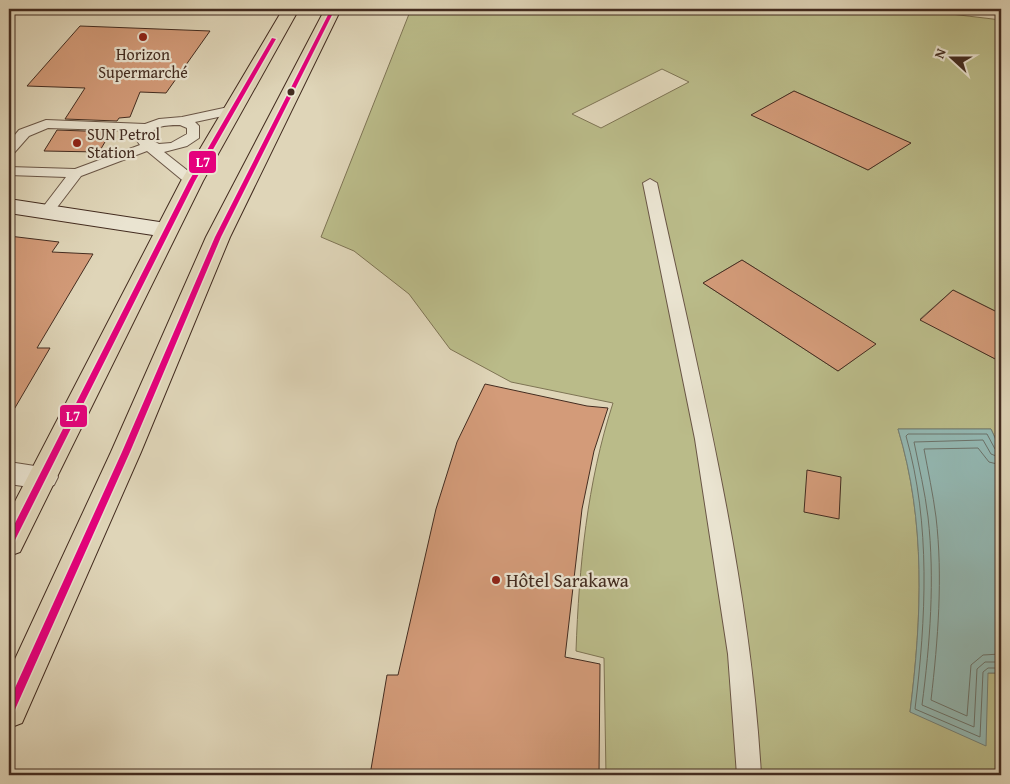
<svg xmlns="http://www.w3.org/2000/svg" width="1010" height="784" font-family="'Gentium Book Plus',serif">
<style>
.green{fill:#babb89;stroke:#7e7454;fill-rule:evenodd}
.water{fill:#93b8b3;stroke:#738078}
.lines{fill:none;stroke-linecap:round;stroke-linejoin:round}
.shore{stroke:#6b726a;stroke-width:1}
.building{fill:#d39b79;stroke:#432c20}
.lane-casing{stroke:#6a5646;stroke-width:2}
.street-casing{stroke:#6a5646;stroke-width:2}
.secondary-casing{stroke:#432c20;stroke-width:2}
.highway-casing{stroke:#432c20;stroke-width:2}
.lane{fill:#eae4d1;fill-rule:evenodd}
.street{fill:#eae4d1;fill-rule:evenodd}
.secondary{fill:#eae4d1;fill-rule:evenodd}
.highway{fill:#dfd5b8;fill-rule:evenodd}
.bus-1-casing{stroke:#eae4d1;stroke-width:3}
.bus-1{fill:#e5007d;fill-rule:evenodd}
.poi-dot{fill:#8f2418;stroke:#eae4d1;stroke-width:2}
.bus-dot{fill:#432c20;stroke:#eae4d1;stroke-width:2}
.labels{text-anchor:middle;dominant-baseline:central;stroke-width:4.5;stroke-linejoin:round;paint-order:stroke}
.far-poi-label{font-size:16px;fill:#432c20;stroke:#eae4d1}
.poi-label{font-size:19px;fill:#432c20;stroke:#eae4d1;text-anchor:start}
.line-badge{stroke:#eae4d1;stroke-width:2}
.badge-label{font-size:14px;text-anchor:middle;font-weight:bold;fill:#fff}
</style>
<rect width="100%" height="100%" fill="#dfd5b8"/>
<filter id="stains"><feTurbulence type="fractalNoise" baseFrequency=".004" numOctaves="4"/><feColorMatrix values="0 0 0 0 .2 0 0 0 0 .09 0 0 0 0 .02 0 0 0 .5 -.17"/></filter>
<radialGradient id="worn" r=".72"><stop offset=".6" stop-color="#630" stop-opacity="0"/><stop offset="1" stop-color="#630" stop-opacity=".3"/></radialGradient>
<path class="green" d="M 411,9 L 909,9 L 1001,20 L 1001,314 L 953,290 L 920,319 L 1001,362 L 1001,451 L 991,429 L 898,429 C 926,521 922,617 910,712 L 988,673 L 1001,673 L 1001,775 L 606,775 L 604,658 L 576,651 C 579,567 587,483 613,403 L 511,382 L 450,349 L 409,294 L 354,251 L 321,237 ZM 662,69 L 689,82 L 601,128 L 572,114 ZM 794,91 L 910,143 L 868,170 L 752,115 ZM 742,260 L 875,344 L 838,371 L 703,283 Z"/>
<path class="water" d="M 898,429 L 991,429 L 1001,451 L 1001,673 L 988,673 L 986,746 L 910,712 C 922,617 926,521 898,429 Z"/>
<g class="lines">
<g class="shore">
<path d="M 1001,451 L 995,449 L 987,434 L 908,434 L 906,436 C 931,524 926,619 915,709 L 980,737 L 983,672 L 988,668 L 1001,668"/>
<path d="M 1001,458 L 991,454 L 983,440 L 914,442 C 919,467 925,492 928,517 C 935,579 930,644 922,705 L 974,727 L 977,669 L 985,662 L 1001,662"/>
<path d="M 1001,465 L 989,462 L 978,448 L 924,449 C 928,471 933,494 936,517 C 943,577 938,640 931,700 L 967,716 L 971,665 L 983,655 L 1001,654"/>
</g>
</g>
<g class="building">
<path d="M 80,26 L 210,31 L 166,93 L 140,92 L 130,117 L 119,118 L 117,121 L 65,119 L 85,88 L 27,86 Z"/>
<path d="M 794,91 L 911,143 L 868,170 L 751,115 Z"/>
<path d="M 57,130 L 111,132 L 99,152 L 44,151 Z"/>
<path d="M 9,236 L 59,242 L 52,252 L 93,254 L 37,348 L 50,348 L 9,418 Z"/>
<path d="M 742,260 L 876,344 L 838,371 L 703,283 Z"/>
<path d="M 953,290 L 1001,314 L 1001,362 L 920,320 Z"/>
<path d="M 485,384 L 587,406 L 608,408 L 594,451 L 582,509 L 565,657 L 600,664 L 599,775 L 370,775 L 387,675 L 398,675 L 436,509 L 457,442 Z"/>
<path d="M 807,470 L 841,477 L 839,519 L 804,512 Z"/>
</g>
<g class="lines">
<defs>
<g id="lane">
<path d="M 233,106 L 237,107 L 239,110 L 237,113 L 195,122 L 199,126 L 199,138 L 187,146 L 164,152 L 197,178 L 199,181 L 197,184 L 187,184 L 147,151 L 81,176 L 52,214 L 47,215 L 40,211 L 66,177 L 9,175 L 9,167 L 75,169 L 140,145 L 135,138 L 138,131 L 48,128 L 29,136 L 14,153 L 9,154 L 9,142 L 19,130 L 46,120 L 145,124 L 159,119 L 182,117 ZM 180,125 L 187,128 L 187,134 L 171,143 L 159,144 L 148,138 C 152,125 168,125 180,125 Z"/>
<path d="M 650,179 L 657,183 C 699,376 750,577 761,775 L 737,775 L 728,654 L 695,439 L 643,183 Z"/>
</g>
<path id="street" d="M 9,462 L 54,469 L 58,477 L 54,485 L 43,489 L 9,484 Z"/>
<path id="secondary" d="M 9,199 L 166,223 L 174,225 L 177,230 L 174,235 L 166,237 L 9,213 Z"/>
<g id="highway">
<path d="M 283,9 L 299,9 L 203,181 L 20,552 L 9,556 L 9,513 L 181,181 Z"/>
<path d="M 325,9 L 341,9 L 230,237 L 141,452 L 22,723 L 9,728 L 9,672 L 111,452 L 206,237 Z"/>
</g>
</defs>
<use href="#lane" class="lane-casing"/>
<use href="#street" class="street-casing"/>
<use href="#secondary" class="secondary-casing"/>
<use href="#highway" class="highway-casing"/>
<use href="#lane" class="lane"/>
<use href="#street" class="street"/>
<use href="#secondary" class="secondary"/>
<use href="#highway" class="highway"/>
<defs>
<g id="bus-1">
<path d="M 331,9 L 335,9 L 221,237 L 130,452 L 13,714 L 9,716 L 9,701 L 122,452 L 215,237 Z"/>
<path d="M 272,38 L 276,39 L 195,181 L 12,546 L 9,546 L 9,535 L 189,181 Z"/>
</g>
</defs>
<use href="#bus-1" class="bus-1-casing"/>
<use href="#bus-1" class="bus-1"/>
</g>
<g class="poi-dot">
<circle cx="143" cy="37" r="5"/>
<circle cx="77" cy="143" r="5"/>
<circle cx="496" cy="580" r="5"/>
</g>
<circle class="bus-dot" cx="291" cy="92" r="4.5"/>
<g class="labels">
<g class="far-poi-label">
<text x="143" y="54">Horizon<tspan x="143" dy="18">Supermarché</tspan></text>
<text x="87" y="134" text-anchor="start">SUN Petrol<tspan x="87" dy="18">Station</tspan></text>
</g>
<g class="poi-label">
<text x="506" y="580">Hôtel Sarakawa</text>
</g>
</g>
<g class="line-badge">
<rect x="188" y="150" width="29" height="24" rx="5" fill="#e5007d"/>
<rect x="59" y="404" width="29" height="24" rx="5" fill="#e5007d"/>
</g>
<g class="badge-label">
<text x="203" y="167">L7</text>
<text x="73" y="421">L7</text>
</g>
<rect width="1010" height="784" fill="none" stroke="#dfd5b8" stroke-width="30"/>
<rect x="10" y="10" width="990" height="764" fill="none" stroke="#432c20" stroke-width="2.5"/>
<rect x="15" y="15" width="980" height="754" fill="none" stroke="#432c20"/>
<g transform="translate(952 58) rotate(291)" stroke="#eae4d1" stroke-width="4" paint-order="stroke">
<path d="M0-4L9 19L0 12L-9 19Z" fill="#432c20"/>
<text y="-8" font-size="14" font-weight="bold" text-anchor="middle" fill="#432c20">N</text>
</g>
<rect width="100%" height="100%" filter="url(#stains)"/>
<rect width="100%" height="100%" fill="url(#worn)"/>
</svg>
